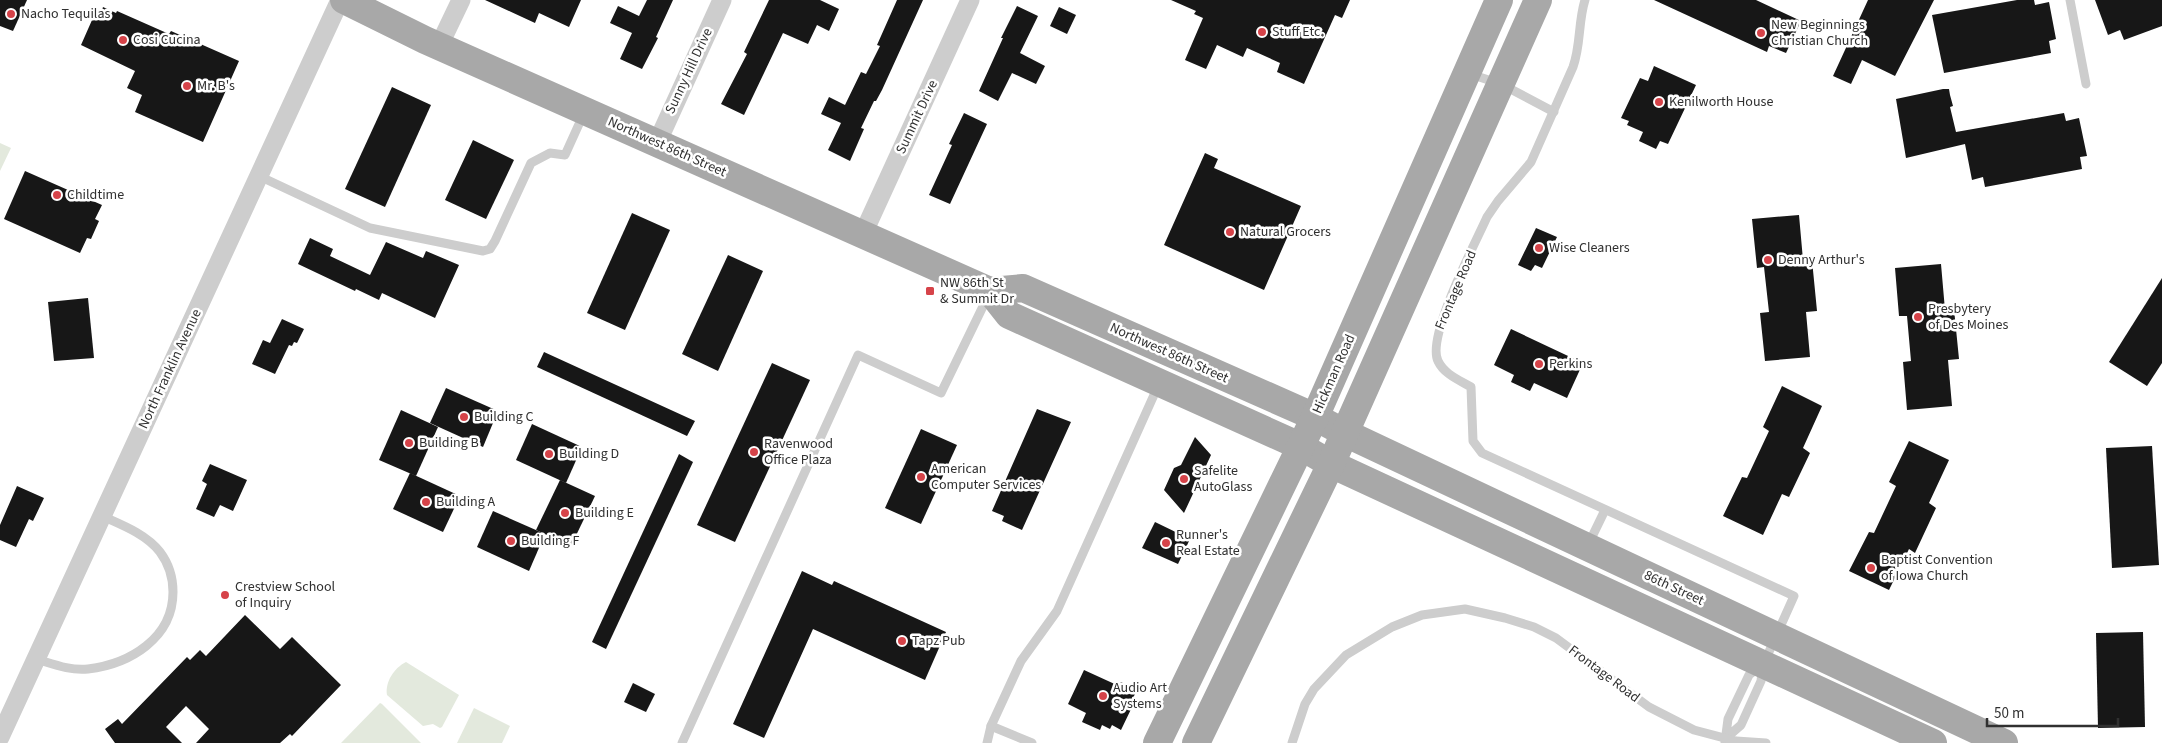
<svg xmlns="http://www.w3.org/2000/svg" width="2162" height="743" font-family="'Source Sans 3',sans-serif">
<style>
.green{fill:#e3e9dd}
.building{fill:#171717}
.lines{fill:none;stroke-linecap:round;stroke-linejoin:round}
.lane{stroke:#cdcdcd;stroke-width:9}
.street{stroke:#cdcdcd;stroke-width:19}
.primary{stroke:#a8a8a8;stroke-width:28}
.poi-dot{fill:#d64349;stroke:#fff;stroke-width:2}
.labels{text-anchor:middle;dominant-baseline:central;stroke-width:5;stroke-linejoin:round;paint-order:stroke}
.poi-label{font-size:14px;fill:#303030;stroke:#fff;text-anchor:start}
.street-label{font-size:14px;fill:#303030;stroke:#fff}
</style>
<rect width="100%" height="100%" fill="#fff"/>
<g class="green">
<path d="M 0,143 L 11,148 L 0,171 Z"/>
<path d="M 406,662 L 459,695 L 442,727 L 440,728 L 433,724 L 423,726 L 387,695 C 385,682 394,668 406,662 Z"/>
<path d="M 380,703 L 382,704 L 421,743 L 341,743 Z"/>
<path d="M 474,708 L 510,726 L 502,743 L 457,743 Z"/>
</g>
<g class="building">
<path d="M 0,0 L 27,0 L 13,31 L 0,26 Z"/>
<path d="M 485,0 L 581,0 L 569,27 L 539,13 L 535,23 Z"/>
<path d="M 647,0 L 673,0 L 656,37 L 658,38 L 642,69 L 620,59 L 632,33 L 610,23 L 618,6 L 639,16 Z"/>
<path d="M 769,0 L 820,0 L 839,9 L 829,31 L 817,25 L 808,44 L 783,33 L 744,115 L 721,104 L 747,54 L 744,52 Z"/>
<path d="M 897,0 L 923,0 L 882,90 L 876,101 L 874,101 L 861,128 L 864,129 L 850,161 L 828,150 L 841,123 L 821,114 L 829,97 L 845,105 L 861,72 L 866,74 L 880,46 L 877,45 Z"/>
<path d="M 1171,0 L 1350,0 L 1342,18 L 1335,15 L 1304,84 L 1277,72 L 1280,63 L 1247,48 L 1243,57 L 1217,45 L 1206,69 L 1185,60 L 1203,18 L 1194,14 L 1196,11 Z"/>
<path d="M 1654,0 L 1756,0 L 1801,21 L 1786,53 L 1769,46 L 1767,52 Z"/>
<path d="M 1868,0 L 1934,0 L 1895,76 L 1862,60 L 1851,84 L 1833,76 Z"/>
<path d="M 2017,0 L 2034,0 L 2035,5 L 2049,2 L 2056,39 L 2049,41 L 2051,53 L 1944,73 L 1932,15 Z"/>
<path d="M 2095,0 L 2162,0 L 2162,26 L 2124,40 L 2120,30 L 2108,35 Z"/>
<path d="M 1017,6 L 1038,16 L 1020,53 L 1045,66 L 1036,84 L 1012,73 L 998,101 L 979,91 L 1003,38 L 1001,38 Z"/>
<path d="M 103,7 L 116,13 L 117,11 L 169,34 L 171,31 L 239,61 L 203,142 L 135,112 L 142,95 L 127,88 L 135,71 L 81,45 L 96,11 L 101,13 Z"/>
<path d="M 1059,7 L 1076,15 L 1067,34 L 1050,26 Z"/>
<path d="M 1654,66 L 1696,85 L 1668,144 L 1660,141 L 1656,149 L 1639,141 L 1643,132 L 1627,125 L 1629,121 L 1621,118 L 1640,78 L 1648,81 Z"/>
<path d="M 392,87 L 431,105 L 385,207 L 345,189 Z"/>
<path d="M 1943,89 L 1949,89 L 1950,95 L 1953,106 L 1950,107 L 1956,132 L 2064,113 L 2066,121 L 2079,118 L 2087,156 L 2080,157 L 2082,169 L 1985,187 L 1983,177 L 1972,180 L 1965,144 L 1906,158 L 1896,99 Z"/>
<path d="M 964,113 L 987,124 L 950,204 L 929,195 L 952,145 L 949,144 Z"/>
<path d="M 473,140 L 514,160 L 486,219 L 445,200 Z"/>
<path d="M 1205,153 L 1218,159 L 1214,168 L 1301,206 L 1264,290 L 1164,245 Z"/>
<path d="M 25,171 L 102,205 L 95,219 L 99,221 L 91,239 L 87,238 L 80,253 L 4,219 Z"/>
<path d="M 632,213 L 670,230 L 625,330 L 587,313 Z"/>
<path d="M 1799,215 L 1803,260 L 1812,260 L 1817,311 L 1806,312 L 1810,357 L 1765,361 L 1760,313 L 1769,312 L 1764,267 L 1757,268 L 1752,219 Z"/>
<path d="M 1536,228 L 1557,237 L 1542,268 L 1535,265 L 1531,271 L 1518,265 Z"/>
<path d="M 310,238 L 333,249 L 330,256 L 370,275 L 386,242 L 423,258 L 426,251 L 459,265 L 435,318 L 382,293 L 379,300 L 356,289 L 355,291 L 298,264 Z"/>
<path d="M 728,255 L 763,271 L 718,371 L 682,354 Z"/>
<path d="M 1941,264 L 1945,310 L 1954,309 L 1959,359 L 1948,360 L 1952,406 L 1907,410 L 1903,362 L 1911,361 L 1907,316 L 1899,316 L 1895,268 Z"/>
<path d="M 2162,278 L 2162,363 L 2147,386 L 2109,362 Z"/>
<path d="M 88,298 L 94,358 L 54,361 L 48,302 Z"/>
<path d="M 282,319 L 304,329 L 297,343 L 294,342 L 292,346 L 289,345 L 275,374 L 252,364 L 263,340 L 270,343 Z"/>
<path d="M 1511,329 L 1583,363 L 1567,398 L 1534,383 L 1530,391 L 1511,382 L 1514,375 L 1494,365 Z"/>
<path d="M 544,352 L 695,421 L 687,436 L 537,367 Z"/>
<path d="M 772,363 L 810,380 L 735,542 L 697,525 Z"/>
<path d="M 1782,386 L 1822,406 L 1803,448 L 1810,453 L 1789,497 L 1782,494 L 1763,535 L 1723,516 L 1742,477 L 1747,478 L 1769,431 L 1763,427 Z"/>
<path d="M 446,388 L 498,411 L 483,447 L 430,423 Z"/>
<path d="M 1037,409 L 1071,422 L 1022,530 L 1002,521 L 1004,516 L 992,511 Z"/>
<path d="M 401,410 L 438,427 L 416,476 L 379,460 Z"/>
<path d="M 532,424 L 582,447 L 566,483 L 516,460 Z"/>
<path d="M 921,429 L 957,445 L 921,524 L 885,508 Z"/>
<path d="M 1195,437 L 1211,455 L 1184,513 L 1164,490 L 1174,468 L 1181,465 Z"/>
<path d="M 1909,441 L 1949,460 L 1929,503 L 1936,508 L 1915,553 L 1909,549 L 1889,590 L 1849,571 L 1869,532 L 1874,533 L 1896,486 L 1889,482 Z"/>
<path d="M 2152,446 L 2159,565 L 2112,568 L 2106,448 Z"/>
<path d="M 679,454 L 693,462 L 606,649 L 592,642 Z"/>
<path d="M 210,464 L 247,480 L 233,511 L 220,505 L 214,517 L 196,509 L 207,484 L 202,481 Z"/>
<path d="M 410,473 L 460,496 L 443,532 L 393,509 Z"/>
<path d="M 560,480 L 595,496 L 571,546 L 536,530 Z"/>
<path d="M 17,486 L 44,498 L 33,521 L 29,519 L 16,547 L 0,540 L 0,525 Z"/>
<path d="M 493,511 L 545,534 L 529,571 L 477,547 Z"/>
<path d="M 1155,522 L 1190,539 L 1178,564 L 1142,548 Z"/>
<path d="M 802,571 L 832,585 L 834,581 L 946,632 L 925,680 L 813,629 L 764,738 L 733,724 Z"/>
<path d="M 245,615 L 280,649 L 292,637 L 341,685 L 292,736 L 290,734 L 280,743 L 196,743 L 209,729 L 186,706 L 166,727 L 182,743 L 115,743 L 105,729 L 118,719 L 122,724 L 187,657 L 190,660 L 200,650 L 206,656 Z"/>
<path d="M 2143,632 L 2145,727 L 2098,728 L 2096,633 Z"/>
<path d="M 1084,670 L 1119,686 L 1121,682 L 1137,690 L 1131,702 L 1134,703 L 1121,730 L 1112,725 L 1110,729 L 1102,725 L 1100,730 L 1082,722 L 1086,713 L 1068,704 Z"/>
<path d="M 633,683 L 655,694 L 646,712 L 624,702 Z"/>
</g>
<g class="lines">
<g class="lane">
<path d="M 1585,0 C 1578,22 1581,45 1573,67 L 1531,162 L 1498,201 L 1487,217 C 1475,244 1426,337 1438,361 C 1444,374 1459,380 1471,387 L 1473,441 L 1482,453 L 1794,596 L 1764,663"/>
<path d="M 2070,0 L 2086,84"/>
<path d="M 1470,74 L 1501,84 L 1554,112"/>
<path d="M 259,176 L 370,228 L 483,251 L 490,249 L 495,241 L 531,163 L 550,153 L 565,155 L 584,113"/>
<path d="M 1589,543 L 1605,510"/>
<path d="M 36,659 C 53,664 70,671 88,669 C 130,664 173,638 173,592 C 173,578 169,564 160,552 C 146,534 122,525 102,516"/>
<path d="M 991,726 L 1032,743"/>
<path d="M 1725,742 L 1728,719 L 1749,675 L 1763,664 L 1761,681 L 1741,725 L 1726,738"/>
<path d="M 682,743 L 858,355 L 941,393 L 988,296"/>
<path d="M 987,743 L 991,726 L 1021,661 L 1057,611 L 1158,386"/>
<path d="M 1292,743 L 1305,704 L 1314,689 L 1346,655 L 1392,627 L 1422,615 L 1465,609 L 1505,618 L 1534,627 L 1556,638 L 1649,707 L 1694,730 L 1736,741 L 1766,743"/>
</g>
<g class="street">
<path d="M 439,46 L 461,0"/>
<path d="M 657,143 L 722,0"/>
<path d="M 863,234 L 970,0"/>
<path d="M 0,737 L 340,0"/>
</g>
<g class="primary">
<path d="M 344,0 L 425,40 L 990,291 L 1009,315 L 1300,446 L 1331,464 L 1933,743"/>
<path d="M 990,291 L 1023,288 L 1315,417 L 1345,433 L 2004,743"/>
<path d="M 1157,743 L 1315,417 L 1499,0"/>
<path d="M 1196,743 L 1331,464 L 1538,0"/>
</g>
</g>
<g class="poi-dot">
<circle cx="11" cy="14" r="5"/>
<circle cx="1262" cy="32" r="5"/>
<circle cx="1761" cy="33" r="5"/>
<circle cx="123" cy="40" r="5"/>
<circle cx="187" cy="86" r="5"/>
<circle cx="1659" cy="102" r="5"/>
<circle cx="57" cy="195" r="5"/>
<circle cx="1230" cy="232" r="5"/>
<circle cx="1539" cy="248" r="5"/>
<circle cx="1768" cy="260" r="5"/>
<rect x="925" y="286" width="10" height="10" rx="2.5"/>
<circle cx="1918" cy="317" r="5"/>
<circle cx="1539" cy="364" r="5"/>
<circle cx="464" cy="417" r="5"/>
<circle cx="409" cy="443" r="5"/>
<circle cx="754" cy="452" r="5"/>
<circle cx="549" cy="454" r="5"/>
<circle cx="921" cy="477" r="5"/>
<circle cx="1184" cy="479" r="5"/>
<circle cx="426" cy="502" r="5"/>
<circle cx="565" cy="513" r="5"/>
<circle cx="511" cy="541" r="5"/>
<circle cx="1166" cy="543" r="5"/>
<circle cx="1871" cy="568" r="5"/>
<circle cx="225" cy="595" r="5"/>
<circle cx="902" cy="641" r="5"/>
<circle cx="1103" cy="696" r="5"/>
</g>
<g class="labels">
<g class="poi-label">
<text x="21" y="14">Nacho Tequilas</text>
<text x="1771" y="25">New Beginnings<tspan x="1771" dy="16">Christian Church</tspan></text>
<text x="1272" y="32">Stuff Etc.</text>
<text x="133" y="40">Cosi Cucina</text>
<text x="197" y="86">Mr. B's</text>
<text x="1669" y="102">Kenilworth House</text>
<text x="67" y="195">Childtime</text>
<text x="1240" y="232">Natural Grocers</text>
<text x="1549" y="248">Wise Cleaners</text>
<text x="1778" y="260">Denny Arthur's</text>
<text x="940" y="283">NW 86th St<tspan x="940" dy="16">&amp; Summit Dr</tspan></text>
<text x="1928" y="309">Presbytery<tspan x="1928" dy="16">of Des Moines</tspan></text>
<text x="1549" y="364">Perkins</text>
<text x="474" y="417">Building C</text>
<text x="419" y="443">Building B</text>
<text x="764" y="444">Ravenwood<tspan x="764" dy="16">Office Plaza</tspan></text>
<text x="559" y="454">Building D</text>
<text x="931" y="469">American<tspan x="931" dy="16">Computer Services</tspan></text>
<text x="1194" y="471">Safelite<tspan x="1194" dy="16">AutoGlass</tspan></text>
<text x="436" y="502">Building A</text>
<text x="575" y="513">Building E</text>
<text x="1176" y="535">Runner's<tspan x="1176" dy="16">Real Estate</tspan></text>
<text x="521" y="541">Building F</text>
<text x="1881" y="560">Baptist Convention<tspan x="1881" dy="16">of Iowa Church</tspan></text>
<text x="235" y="587">Crestview School<tspan x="235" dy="16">of Inquiry</tspan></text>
<text x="912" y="641">Tapz Pub</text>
<text x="1113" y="688">Audio Art<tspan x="1113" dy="16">Systems</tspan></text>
</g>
<g class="street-label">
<text transform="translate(689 71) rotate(-65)">Sunny Hill Drive</text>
<text transform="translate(917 117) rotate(-65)">Summit Drive</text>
<text transform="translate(667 147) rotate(24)">Northwest 86th Street</text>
<text transform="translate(1456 290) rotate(-67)">Frontage Road</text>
<text transform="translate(1169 353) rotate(24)">Northwest 86th Street</text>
<text transform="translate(170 369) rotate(-65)">North Franklin Avenue</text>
<text transform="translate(1334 374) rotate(-66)">Hickman Road</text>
<text transform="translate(1674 588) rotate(25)">86th Street</text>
<text transform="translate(1604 674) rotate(37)">Frontage Road</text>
</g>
</g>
<path d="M1987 718v8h131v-8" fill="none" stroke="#303030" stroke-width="2.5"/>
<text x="1994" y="718" font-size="15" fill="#303030" stroke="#ffffff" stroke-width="4" paint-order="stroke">50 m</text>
</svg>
